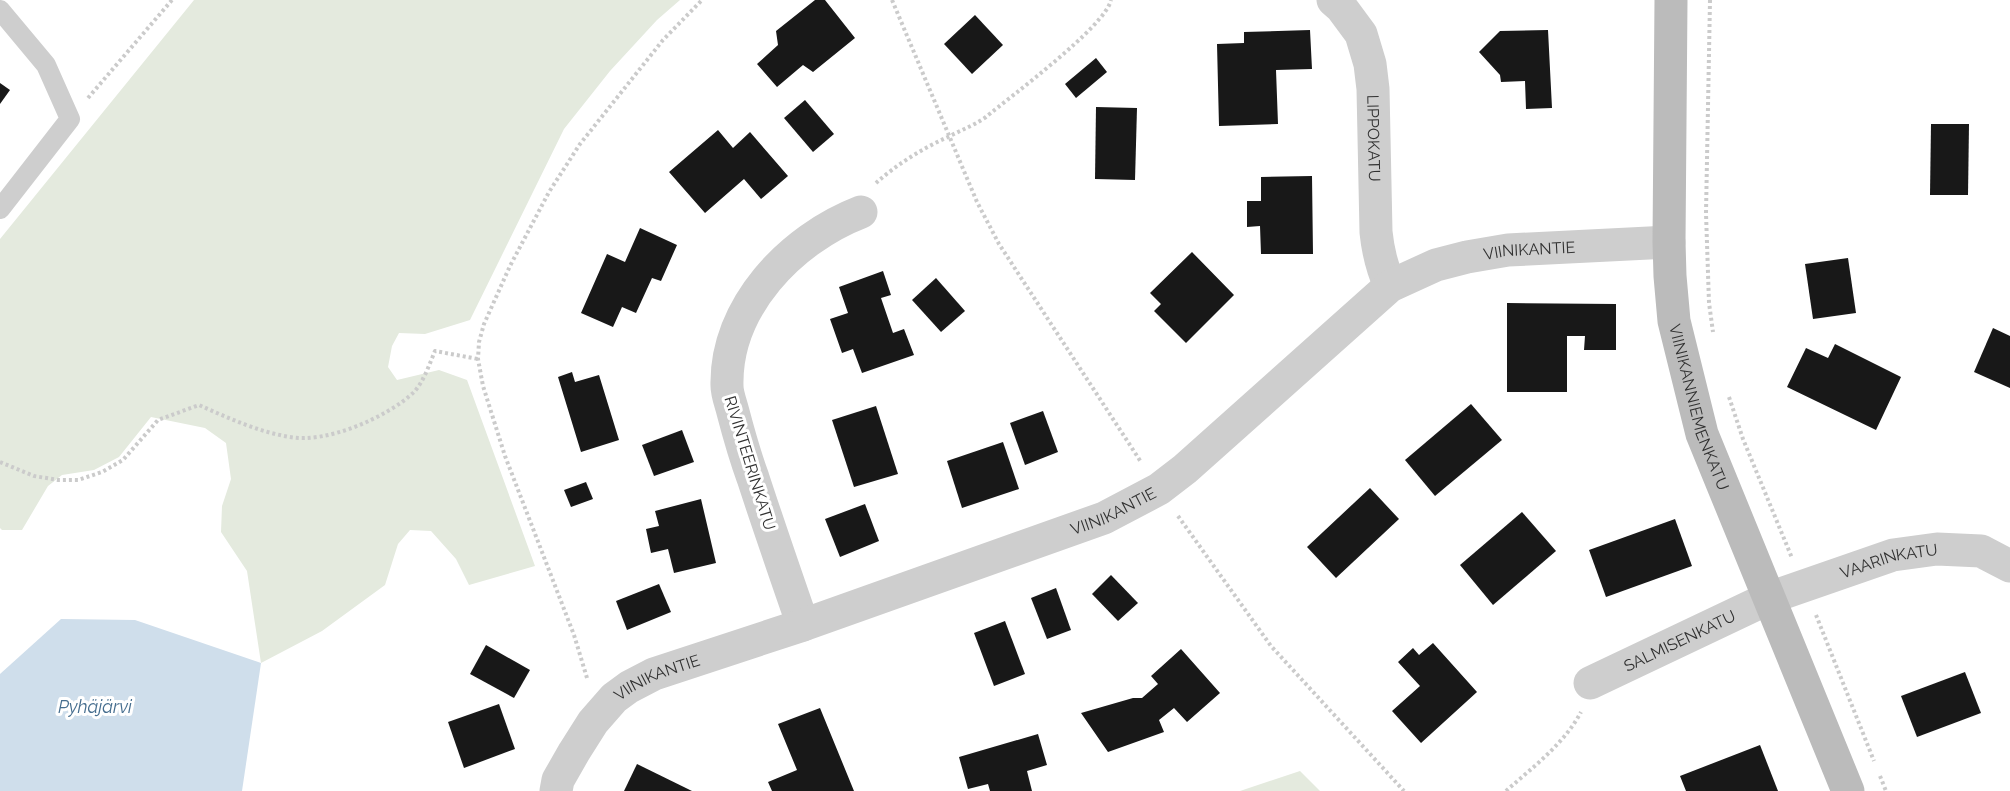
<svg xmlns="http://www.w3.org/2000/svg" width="2010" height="791" font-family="Raleway,sans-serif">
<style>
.green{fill:#e4eade}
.water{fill:#cfdeeb}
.building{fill:#181818}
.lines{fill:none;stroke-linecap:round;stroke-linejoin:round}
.path{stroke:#cbcbcb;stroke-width:4;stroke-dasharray:3 3;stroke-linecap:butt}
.lane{stroke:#cecece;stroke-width:20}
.street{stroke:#cecece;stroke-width:33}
.secondary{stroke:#bbb;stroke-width:33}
.labels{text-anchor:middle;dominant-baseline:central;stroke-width:6;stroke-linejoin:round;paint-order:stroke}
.street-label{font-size:16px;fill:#313131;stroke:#fff}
.water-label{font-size:18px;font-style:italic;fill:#456d8e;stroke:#fff}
</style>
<rect width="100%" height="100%" fill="#fff"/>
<g class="green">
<path d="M 194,0 L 680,0 L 657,20 L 610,71 L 564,129 L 470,320 L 425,334 L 399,333 L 392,346 L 388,367 L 397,380 L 439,370 L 467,380 L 535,566 L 469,585 L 456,559 L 431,531 L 410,530 L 398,544 L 385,585 L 322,631 L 261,663 L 247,571 L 221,532 L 222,506 L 231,479 L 226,443 L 205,428 L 151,417 L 119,457 L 94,470 L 62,475 L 48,486 L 22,530 L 2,530 L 0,528 L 0,239 Z"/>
<path d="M 1300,771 L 1320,791 L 1240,791 Z"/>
</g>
<path class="water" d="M 61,619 L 135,620 L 261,663 L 242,791 L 0,791 L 0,674 Z"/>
<g class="building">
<path d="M 815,0 L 825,0 L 855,38 L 813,72 L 803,65 L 777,87 L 757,64 L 778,45 L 776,31 Z"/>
<path d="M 975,15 L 1003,45 L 972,74 L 944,44 Z"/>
<path d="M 1310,30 L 1312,69 L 1276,70 L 1278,124 L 1219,126 L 1217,44 L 1244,43 L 1244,32 Z"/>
<path d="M 1548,30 L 1552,108 L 1526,109 L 1525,81 L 1501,82 L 1500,75 L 1479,52 L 1500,31 Z"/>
<path d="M 1096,58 L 1107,72 L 1076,98 L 1065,84 Z"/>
<path d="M 0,83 L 10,90 L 0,104 Z"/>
<path d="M 805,100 L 834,134 L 813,152 L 784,118 Z"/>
<path d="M 1096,107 L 1137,108 L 1135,180 L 1095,179 Z"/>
<path d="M 1931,124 L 1969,124 L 1968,195 L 1930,195 Z"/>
<path d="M 718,130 L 733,148 L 750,132 L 788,176 L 761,199 L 744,179 L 705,213 L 669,172 Z"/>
<path d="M 1312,176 L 1313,254 L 1261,254 L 1260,226 L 1247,227 L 1247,201 L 1261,201 L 1261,177 Z"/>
<path d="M 640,228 L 677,245 L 661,281 L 652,278 L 636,313 L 622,307 L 613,327 L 581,313 L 607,254 L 625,262 Z"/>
<path d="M 1192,252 L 1234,295 L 1186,343 L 1154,311 L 1161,304 L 1150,293 Z"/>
<path d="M 1848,258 L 1856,313 L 1813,319 L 1805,264 Z"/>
<path d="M 883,271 L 891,295 L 881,298 L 893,333 L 904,329 L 914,355 L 862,373 L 853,349 L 842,353 L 830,319 L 848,313 L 839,287 Z"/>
<path d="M 936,278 L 965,311 L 941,332 L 912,300 Z"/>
<path d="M 1507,303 L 1616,304 L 1616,350 L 1584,350 L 1585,336 L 1567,336 L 1567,392 L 1507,392 Z"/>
<path d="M 1993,328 L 2010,336 L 2010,388 L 1974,372 Z"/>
<path d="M 1835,344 L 1901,377 L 1876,430 L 1787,387 L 1806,348 L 1828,358 Z"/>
<path d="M 572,372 L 575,382 L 599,375 L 619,440 L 581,452 L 558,377 Z"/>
<path d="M 1471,404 L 1502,440 L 1435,496 L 1405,460 Z"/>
<path d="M 876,406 L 898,474 L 854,487 L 832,420 Z"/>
<path d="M 1043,411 L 1058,452 L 1025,465 L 1010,423 Z"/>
<path d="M 682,430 L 694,462 L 654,476 L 642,445 Z"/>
<path d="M 1003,442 L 1019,489 L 962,508 L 947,461 Z"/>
<path d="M 586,482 L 593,499 L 571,507 L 564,490 Z"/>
<path d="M 1370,488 L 1399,519 L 1336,578 L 1307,547 Z"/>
<path d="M 701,499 L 716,563 L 674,573 L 668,549 L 651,553 L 646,529 L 659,526 L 655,511 Z"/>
<path d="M 865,504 L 879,541 L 840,557 L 825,519 Z"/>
<path d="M 1522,512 L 1556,551 L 1493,605 L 1460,565 Z"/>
<path d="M 1675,519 L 1692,566 L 1606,597 L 1589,550 Z"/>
<path d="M 1111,575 L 1138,603 L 1118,621 L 1092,594 Z"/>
<path d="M 659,584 L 671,612 L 627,630 L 616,601 Z"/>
<path d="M 1056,588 L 1071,630 L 1047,639 L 1031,598 Z"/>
<path d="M 1005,621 L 1025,674 L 994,686 L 974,633 Z"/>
<path d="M 1433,643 L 1477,692 L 1421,743 L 1392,711 L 1420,686 L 1398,662 L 1413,648 L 1419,655 Z"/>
<path d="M 486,645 L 530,670 L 514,698 L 470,674 Z"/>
<path d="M 1181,649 L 1220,693 L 1187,722 L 1174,708 L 1159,720 L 1164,732 L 1108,752 L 1081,713 L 1133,698 L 1142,698 L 1158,684 L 1151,676 Z"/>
<path d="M 1965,672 L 1981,713 L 1917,737 L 1901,696 Z"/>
<path d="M 499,704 L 515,749 L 464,768 L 448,722 Z"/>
<path d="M 820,708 L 854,791 L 772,791 L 768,782 L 797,770 L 778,724 Z"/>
<path d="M 1038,734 L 1047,765 L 1027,771 L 1032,791 L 990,791 L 988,784 L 968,789 L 959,757 Z"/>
<path d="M 1760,745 L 1778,791 L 1686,791 L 1680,776 Z"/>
<path d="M 637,764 L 692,791 L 624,791 Z"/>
</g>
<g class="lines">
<g class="path">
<path d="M 892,0 L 977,202 L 999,244 L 1141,462"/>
<path d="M 1710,0 L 1706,213 L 1709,303 L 1713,332"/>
<path d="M 88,98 L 172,0"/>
<path d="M 876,183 C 896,165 923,148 948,137 C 961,130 973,126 986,117 C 1011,96 1105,27 1111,0"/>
<path d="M 1729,397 L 1743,439 L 1792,558"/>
<path d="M 0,462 L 34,476 L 58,480 L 78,480 L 102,472 L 123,460 L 158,420 L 199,405 C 228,418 259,432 290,437 C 326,444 388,417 414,392 C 424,381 429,365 435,351 L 478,359"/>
<path d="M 1178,516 L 1271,646 L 1404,791"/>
<path d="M 1816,615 L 1874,761"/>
<path d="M 587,678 L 574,635 L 505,456 L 483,386 L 478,359 L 479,342 L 484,324 L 510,266 L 549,192 L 580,144 L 663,40 L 702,0"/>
<path d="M 1880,776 L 1886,791"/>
<path d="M 1506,791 C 1533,767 1564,744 1581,712"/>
</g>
<path class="lane" d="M 0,10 L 46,65 L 70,119 L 0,209"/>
<g class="street">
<path id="s1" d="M 1333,0 L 1341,7 L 1361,34 L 1370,64 L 1373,89 L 1376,232 C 1378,252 1382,268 1390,286"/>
<path d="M 803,625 C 786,576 769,527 753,478 C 745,456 739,435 733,412 C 731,404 727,394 727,386 C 725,307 791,239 861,212"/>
<path id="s2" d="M 1590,683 L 1769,598 L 1893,555 L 1937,549 L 1981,551 L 2010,566"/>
<path id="s3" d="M 556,791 L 558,780 L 574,752 L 593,722 L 614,698 L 629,687 L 654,674 L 803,625 L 1104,518 L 1159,489 L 1185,469 L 1390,286 L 1436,265 L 1467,257 L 1508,250 L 1669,242"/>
</g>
<path class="secondary" id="s4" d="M 1671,0 L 1669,242 L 1670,276 L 1674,321 L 1702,434 L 1848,791"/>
</g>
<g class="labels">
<g class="street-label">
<text stroke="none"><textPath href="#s1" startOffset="150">LIPPOKATU</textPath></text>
<text stroke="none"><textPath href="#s3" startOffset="1149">VIINIKANTIE</textPath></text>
<text stroke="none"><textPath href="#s4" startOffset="411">VIINIKANNIEMENKATU</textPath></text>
<text transform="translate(750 463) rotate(73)">RIVINTEERINKATU</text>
<text stroke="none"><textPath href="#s3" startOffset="645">VIINIKANTIE</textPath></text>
<text stroke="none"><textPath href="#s2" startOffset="324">VAARINKATU</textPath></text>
<text stroke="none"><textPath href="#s2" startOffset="99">SALMISENKATU</textPath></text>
<text stroke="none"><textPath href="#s3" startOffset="159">VIINIKANTIE</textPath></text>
</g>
<g class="water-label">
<text x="95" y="706">Pyhäjärvi</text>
</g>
</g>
</svg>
